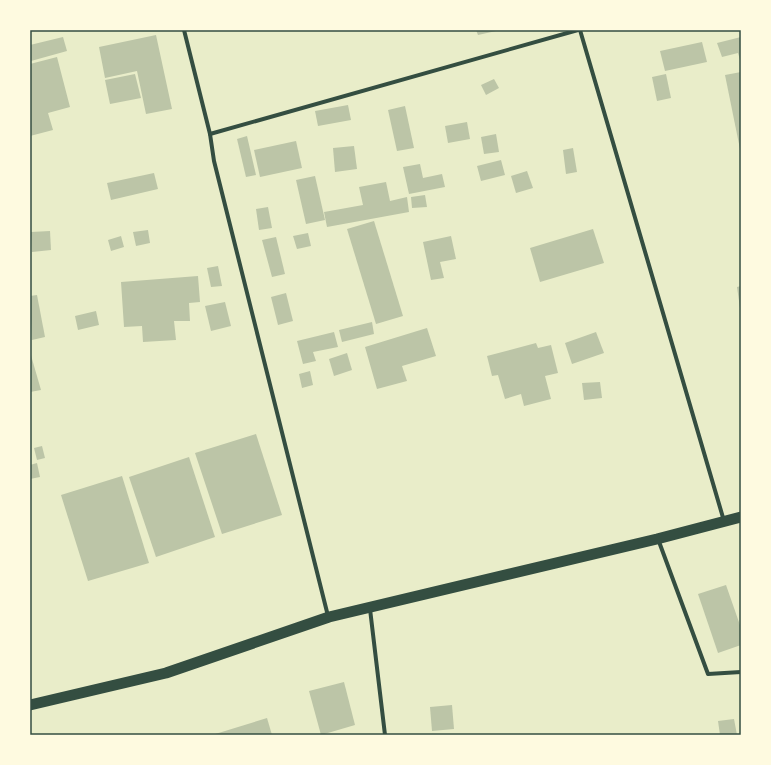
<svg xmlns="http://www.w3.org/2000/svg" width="771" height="765" font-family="Overpass,sans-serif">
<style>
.building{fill:#bcc5a7}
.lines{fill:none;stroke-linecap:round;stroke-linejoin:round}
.minor{stroke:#344e41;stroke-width:4}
.trunk{stroke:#344e41;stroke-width:11}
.neatline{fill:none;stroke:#344e41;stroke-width:1.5}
</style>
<rect width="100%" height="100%" fill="#e9edc9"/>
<g class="building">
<path d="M 476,30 L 496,30 L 496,31 L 478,35 Z"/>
<path d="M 156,35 L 172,109 L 146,114 L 137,71 L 105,78 L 99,47 Z"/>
<path d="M 63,37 L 67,51 L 31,61 L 30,45 Z"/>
<path d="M 741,37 L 741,63 L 738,53 L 722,57 L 717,43 Z"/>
<path d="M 702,42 L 707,62 L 665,71 L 660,51 Z"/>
<path d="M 57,57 L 70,107 L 48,113 L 53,130 L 30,136 L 30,64 Z"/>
<path d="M 741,72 L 741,149 L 740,149 L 725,75 Z"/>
<path d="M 135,74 L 141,98 L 110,104 L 105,80 Z"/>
<path d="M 666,74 L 671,98 L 657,101 L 652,77 Z"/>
<path d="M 494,79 L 499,88 L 486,95 L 481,85 Z"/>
<path d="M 348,105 L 351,120 L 318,126 L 315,111 Z"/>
<path d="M 405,106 L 414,148 L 397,151 L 388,110 Z"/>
<path d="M 467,122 L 470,139 L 448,143 L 445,126 Z"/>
<path d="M 496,134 L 499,152 L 484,154 L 481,137 Z"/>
<path d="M 247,136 L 256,175 L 246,177 L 237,139 Z"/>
<path d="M 296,141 L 302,168 L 260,177 L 254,150 Z"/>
<path d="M 354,146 L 357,169 L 335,172 L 333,148 Z"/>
<path d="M 573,148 L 577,172 L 566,174 L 563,150 Z"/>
<path d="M 501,160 L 505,175 L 481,181 L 477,166 Z"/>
<path d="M 420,164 L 423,178 L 442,174 L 445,187 L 409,194 L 403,167 Z"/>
<path d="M 527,171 L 533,188 L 516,193 L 511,176 Z"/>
<path d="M 154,173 L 158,189 L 111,200 L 107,183 Z"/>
<path d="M 315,176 L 325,220 L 306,224 L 296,180 Z"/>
<path d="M 386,182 L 390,201 L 407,197 L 409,212 L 327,227 L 324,212 L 363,205 L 359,187 Z"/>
<path d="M 425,195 L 427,207 L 412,208 L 411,197 Z"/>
<path d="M 268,207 L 272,228 L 259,230 L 256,209 Z"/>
<path d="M 374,221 L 403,316 L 376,324 L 347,229 Z"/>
<path d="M 593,229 L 604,263 L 540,282 L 530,248 Z"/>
<path d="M 148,230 L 150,243 L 136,246 L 133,232 Z"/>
<path d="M 50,231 L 51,250 L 32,252 L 31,232 Z"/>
<path d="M 308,233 L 311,246 L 297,249 L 293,236 Z"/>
<path d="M 121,236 L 124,247 L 111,251 L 108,240 Z"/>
<path d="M 451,236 L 456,259 L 440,262 L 444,278 L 431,280 L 423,242 Z"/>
<path d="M 276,237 L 285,274 L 272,277 L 262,240 Z"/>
<path d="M 218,266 L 222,286 L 211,287 L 207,268 Z"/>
<path d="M 198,276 L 200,302 L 189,303 L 190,321 L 174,321 L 176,340 L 143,342 L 142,326 L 124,327 L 121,282 Z"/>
<path d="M 741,286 L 741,308 L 740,308 L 737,287 Z"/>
<path d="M 286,293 L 293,321 L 278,325 L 271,297 Z"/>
<path d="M 37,295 L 45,337 L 32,340 L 30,296 Z"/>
<path d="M 225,302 L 231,326 L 211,331 L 205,306 Z"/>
<path d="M 96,311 L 99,325 L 78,330 L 75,316 Z"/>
<path d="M 372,322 L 374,334 L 342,342 L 339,330 Z"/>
<path d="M 427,328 L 436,356 L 402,366 L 407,381 L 377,389 L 365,347 Z"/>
<path d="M 334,332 L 338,347 L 313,352 L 316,361 L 303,364 L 297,341 Z"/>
<path d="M 596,332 L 604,353 L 572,364 L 565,343 Z"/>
<path d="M 536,343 L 538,348 L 551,345 L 558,373 L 545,376 L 551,399 L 524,406 L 521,394 L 505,399 L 498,375 L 492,376 L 487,356 Z"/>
<path d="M 30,352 L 41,390 L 30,392 Z"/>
<path d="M 347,353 L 352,370 L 334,376 L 329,359 Z"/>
<path d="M 310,371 L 313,385 L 302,388 L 299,374 Z"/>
<path d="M 600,382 L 602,398 L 584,400 L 582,383 Z"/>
<path d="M 256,434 L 282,515 L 222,534 L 195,453 Z"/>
<path d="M 42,446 L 45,458 L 37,460 L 34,448 Z"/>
<path d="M 189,457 L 215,537 L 156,557 L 129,477 Z"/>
<path d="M 37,463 L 40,477 L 30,479 L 30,465 Z"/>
<path d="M 122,476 L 149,563 L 88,581 L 61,495 Z"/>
<path d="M 726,585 L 741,628 L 741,645 L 718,653 L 698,594 Z"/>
<path d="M 344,682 L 355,725 L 321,735 L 309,691 Z"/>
<path d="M 452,705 L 454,729 L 432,731 L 430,707 Z"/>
<path d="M 267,718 L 272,735 L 212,735 Z"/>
<path d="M 734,719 L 737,735 L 720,735 L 718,721 Z"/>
</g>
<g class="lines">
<g class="minor">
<path d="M 184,30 L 210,134 L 214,161 L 328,616"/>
<path d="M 580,30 L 724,521"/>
<path d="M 210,134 L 578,30"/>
<path d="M 658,539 L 708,674 L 741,672"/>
<path d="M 370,609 L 385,735"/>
</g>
<path class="trunk" d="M 30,705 L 166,673 L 329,617 L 657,539 L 741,517"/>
</g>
<rect width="771" height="765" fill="none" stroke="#fefae0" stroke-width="62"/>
<rect x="31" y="31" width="709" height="703" class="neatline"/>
</svg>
